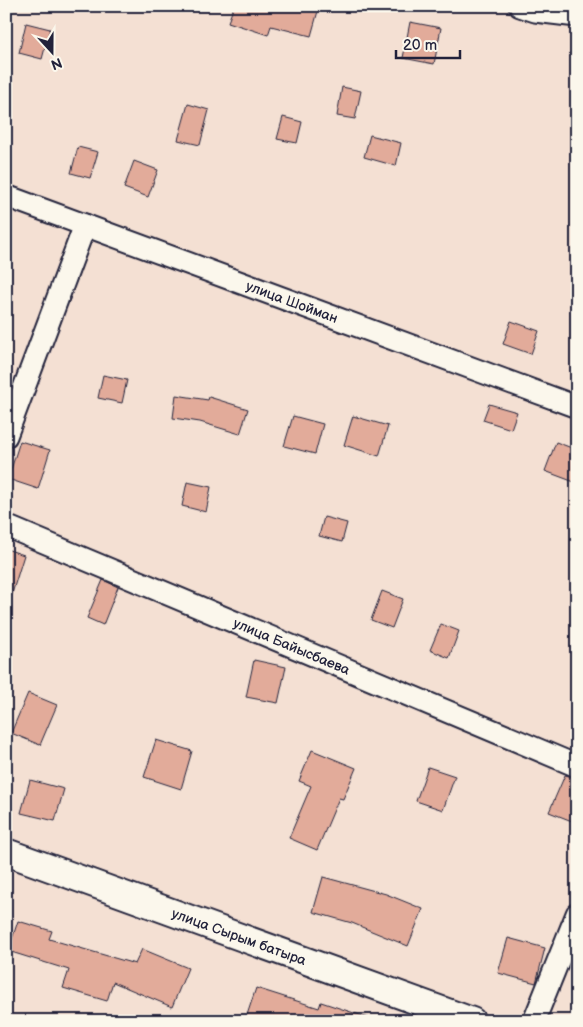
<svg xmlns="http://www.w3.org/2000/svg" width="583" height="1027" font-family="'Balsamiq Sans',sans-serif">
<style>
.building{fill:#e2ab9a;stroke:#22223b}
.lines{fill:none;stroke-linecap:round;stroke-linejoin:round}
.minor-casing{stroke:#22223b;stroke-width:25}
.tertiary-casing{stroke:#22223b;stroke-width:30}
.minor{stroke:#fbf7ec;stroke-width:21}
.tertiary{stroke:#fbf7ec;stroke-width:26}
.labels{text-anchor:middle;dominant-baseline:central;stroke-width:4;stroke-linejoin:round;paint-order:stroke}
.street-label{font-size:14px;fill:#22223b;stroke:#fbf7ec}
</style>
<rect width="100%" height="100%" fill="#f4e0d3"/>
<filter id="ink" filterUnits="userSpaceOnUse"><feTurbulence type="fractalNoise" baseFrequency=".02" numOctaves="2"/><feDisplacementMap in="SourceGraphic" scale="10" xChannelSelector="R" yChannelSelector="G"/><feConvolveMatrix kernelMatrix="1 2 1 2 8 2 1 2 1" color-interpolation-filters="sRGB"/></filter>
<g filter="url(#ink)">
<g class="building">
<path d="M 234,6 L 299,6 L 318,11 L 311,36 L 271,26 L 268,35 L 228,22 Z"/>
<path d="M 410,22 L 441,28 L 434,64 L 403,58 Z"/>
<path d="M 26,23 L 50,29 L 42,59 L 19,53 Z"/>
<path d="M 342,87 L 361,91 L 355,119 L 337,116 Z"/>
<path d="M 188,104 L 209,110 L 200,145 L 178,140 Z"/>
<path d="M 283,117 L 302,122 L 297,143 L 277,139 Z"/>
<path d="M 370,135 L 401,143 L 396,166 L 364,157 Z"/>
<path d="M 78,147 L 98,152 L 90,178 L 71,173 Z"/>
<path d="M 134,161 L 158,170 L 148,197 L 124,188 Z"/>
<path d="M 511,321 L 539,331 L 531,354 L 503,344 Z"/>
<path d="M 103,375 L 127,380 L 122,403 L 98,398 Z"/>
<path d="M 176,395 L 208,400 L 209,397 L 248,409 L 240,434 L 200,422 L 173,418 Z"/>
<path d="M 489,404 L 517,412 L 511,429 L 483,420 Z"/>
<path d="M 293,416 L 323,424 L 315,454 L 284,446 Z"/>
<path d="M 353,416 L 388,426 L 379,456 L 344,445 Z"/>
<path d="M 20,441 L 50,450 L 38,489 L 8,479 Z"/>
<path d="M 556,442 L 577,450 L 577,483 L 545,471 Z"/>
<path d="M 187,482 L 211,487 L 206,512 L 182,506 Z"/>
<path d="M 324,517 L 347,523 L 342,542 L 319,536 Z"/>
<path d="M 6,549 L 24,555 L 10,600 L 6,600 Z"/>
<path d="M 103,580 L 118,587 L 103,625 L 87,618 Z"/>
<path d="M 382,591 L 403,599 L 392,628 L 371,620 Z"/>
<path d="M 441,624 L 459,631 L 449,658 L 430,650 Z"/>
<path d="M 254,660 L 286,667 L 278,703 L 246,697 Z"/>
<path d="M 28,693 L 57,705 L 40,745 L 11,733 Z"/>
<path d="M 156,740 L 192,751 L 181,789 L 144,777 Z"/>
<path d="M 312,750 L 356,768 L 343,799 L 339,798 L 317,850 L 289,838 L 311,786 L 299,781 Z"/>
<path d="M 428,767 L 455,776 L 443,810 L 416,801 Z"/>
<path d="M 565,775 L 577,778 L 577,823 L 549,812 Z"/>
<path d="M 30,780 L 64,789 L 55,821 L 21,813 Z"/>
<path d="M 323,877 L 386,894 L 423,909 L 408,946 L 352,923 L 313,912 Z"/>
<path d="M 18,921 L 52,931 L 49,939 L 135,964 L 142,949 L 188,968 L 172,1007 L 113,982 L 107,1001 L 63,988 L 69,970 L 8,951 Z"/>
<path d="M 508,938 L 545,948 L 536,983 L 498,973 Z"/>
<path d="M 256,988 L 319,1008 L 321,1002 L 369,1018 L 368,1021 L 245,1021 Z"/>
</g>
<g class="lines">
<defs>
<g id="minor">
<path d="M 520,6 L 535,11 L 577,16"/>
<path id="s1" d="M 6,196 L 577,407"/>
<path d="M 6,436 L 85,225"/>
<path id="s2" d="M 6,526 L 577,766"/>
<path d="M 534,1021 L 577,914"/>
</g>
<g id="tertiary">
<path id="s3" d="M 6,852 L 472,1021"/>
</g>
</defs>
<use href="#minor" class="minor-casing"/>
<use href="#tertiary" class="tertiary-casing"/>
<use href="#minor" class="minor"/>
<use href="#tertiary" class="tertiary"/>
</g>
</g>
<g class="labels">
<g class="street-label">
<text stroke="none"><textPath href="#s1" startOffset="305">улица Шойман</textPath></text>
<text stroke="none"><textPath href="#s2" startOffset="310">улица Байысбаева</textPath></text>
<text stroke="none"><textPath href="#s3" startOffset="248">улица Сырым батыра</textPath></text>
</g>
</g>
<rect width="583" height="1027" fill="none" stroke="#fbf7ec" stroke-width="25"/>
<rect x="12" y="12" width="558" height="1002" fill="none" stroke="#22223b" stroke-width="2" filter="url(#ink)"/>
<g transform="translate(52 52) rotate(159)" stroke="#fbf7ec" stroke-width="4" paint-order="stroke">
<path d="M0-4L9 19L0 12L-9 19Z" fill="#22223b"/>
<text y="-8" font-size="14" font-weight="bold" text-anchor="middle" fill="#22223b">N</text>
</g>
<path d="M396 50v8h64v-8" fill="none" stroke="#22223b" stroke-width="2.5"/>
<text x="403" y="50" font-size="15" fill="#22223b" stroke="#fbf7ec" stroke-width="4" paint-order="stroke">20 m</text>
</svg>
